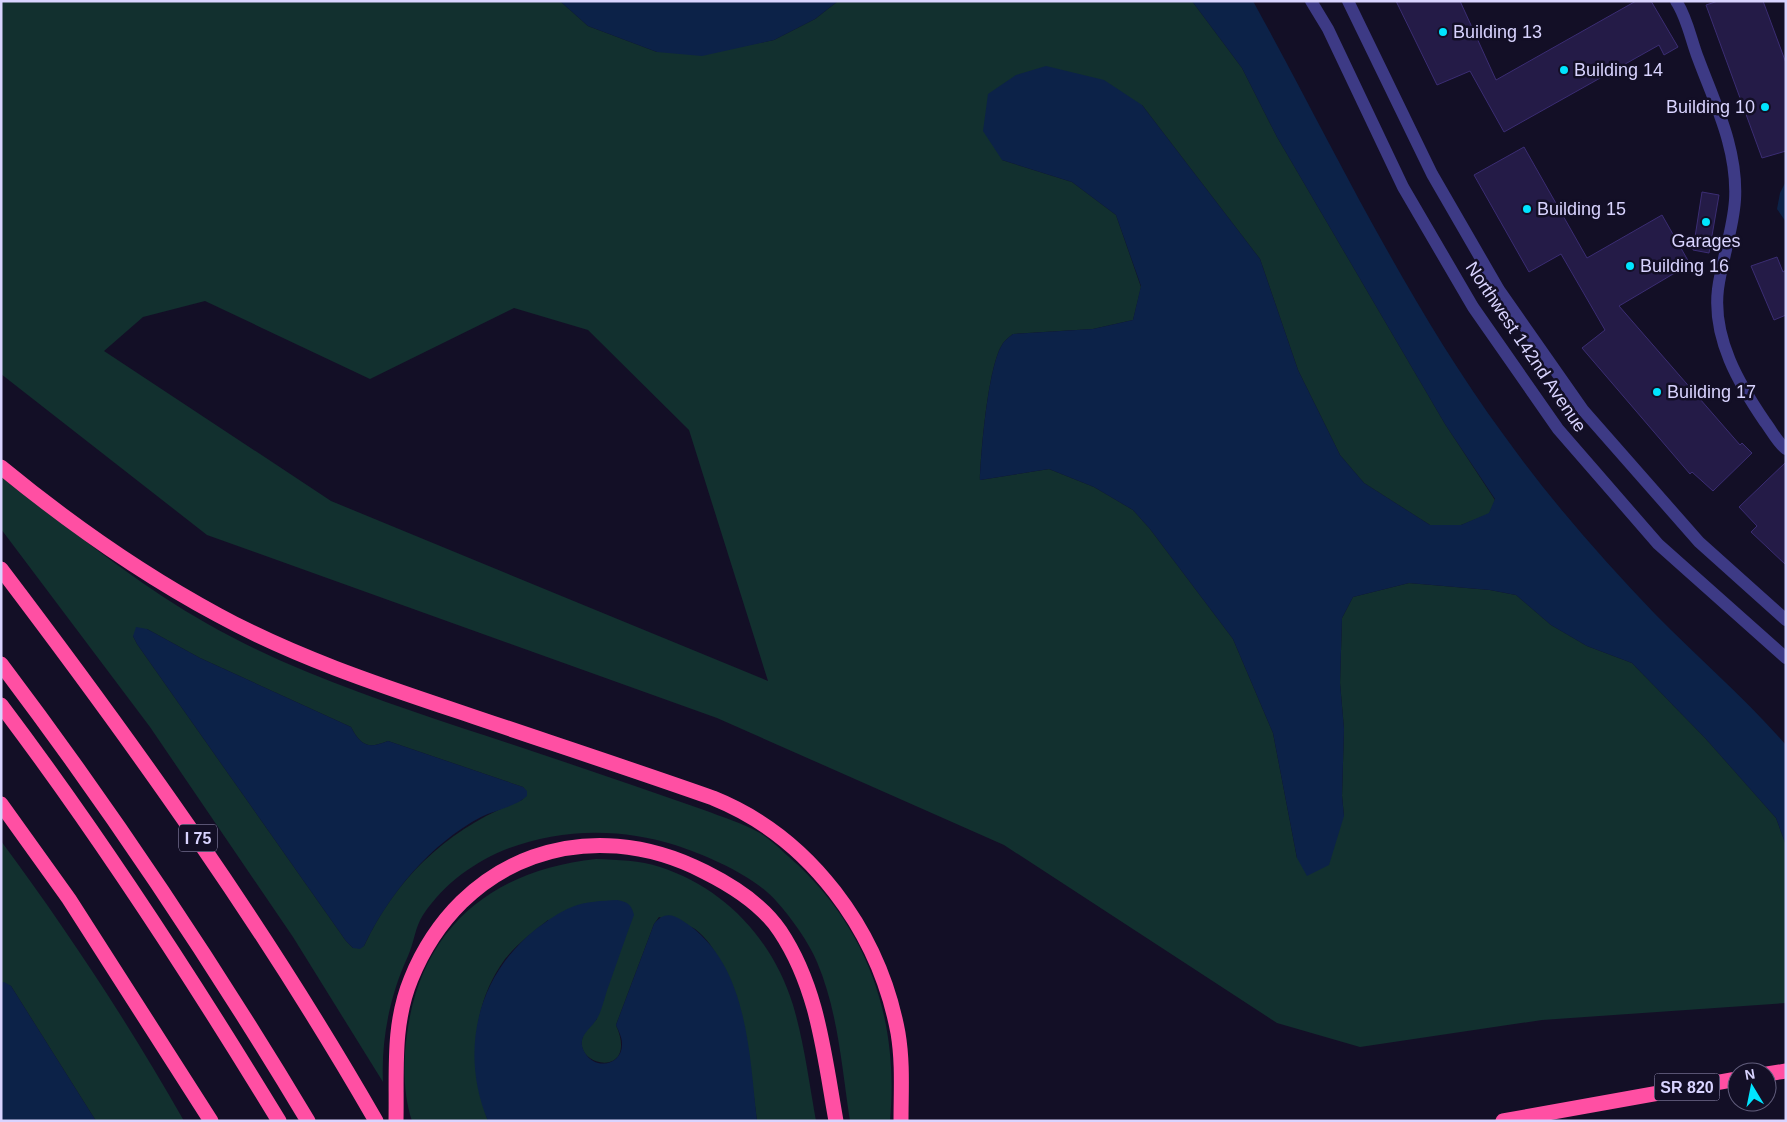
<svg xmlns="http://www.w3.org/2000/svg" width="1787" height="1122" font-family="Helvetica,sans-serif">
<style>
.green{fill:#12302f;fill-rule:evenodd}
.water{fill:#0c2248}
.building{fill:#241b47;stroke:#3b2d73}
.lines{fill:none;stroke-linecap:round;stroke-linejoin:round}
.minor{stroke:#3d3a85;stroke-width:12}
.highway{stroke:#ff4fa3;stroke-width:15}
.poi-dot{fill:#00e5ff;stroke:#130f26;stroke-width:2}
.labels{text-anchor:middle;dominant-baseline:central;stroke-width:5;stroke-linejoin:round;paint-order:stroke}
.shield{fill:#130f26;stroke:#9e99be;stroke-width:1}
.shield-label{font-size:16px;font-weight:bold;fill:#d9d4ff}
.poi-label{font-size:18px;fill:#d9d4ff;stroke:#130f26;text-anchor:start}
.street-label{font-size:18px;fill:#d9d4ff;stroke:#130f26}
</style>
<rect width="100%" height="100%" fill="#130f26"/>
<g class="green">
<path d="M 1,1 L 560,1 L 588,26 L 657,52 L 739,47 L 774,40 L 815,19 L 838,1 L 1192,1 L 1242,68 L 1277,137 L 1445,424 L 1495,500 L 1489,514 L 1461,525 L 1430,525 L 1364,483 L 1340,455 L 1298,370 L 1260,259 L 1142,105 L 1002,160 L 1072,182 L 1116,215 L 1141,287 L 1133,320 L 1093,329 L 1013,334 C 1009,337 1004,341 1002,345 C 988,367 981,452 980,480 L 1049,469 L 1094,487 L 1133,510 L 1150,529 L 1233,639 L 1273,733 L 1297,858 L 1344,816 L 1342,796 L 1344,729 L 1340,683 L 1342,618 L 1353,597 L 1409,583 L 1490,590 L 1516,595 L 1551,625 L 1587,646 L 1632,663 L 1706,739 L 1776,818 L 1786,845 L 1786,1003 L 1542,1020 L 1360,1047 L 1277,1023 L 1004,845 L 717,718 L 207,535 L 1,374 ZM 205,301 L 370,379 L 514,308 L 588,330 L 689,430 L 768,681 L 331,501 L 104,351 L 143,317 Z"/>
<path d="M 1,476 C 68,527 132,581 206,623 C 288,670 376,699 465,729 C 545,755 624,782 704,810 C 722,817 743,823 760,833 C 774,842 786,855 798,865 C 870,933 899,1023 890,1121 L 850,1121 C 842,1069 838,1011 817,962 C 808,941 792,919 777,902 C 755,876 708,856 675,845 C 589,817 477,835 423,915 C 415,927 414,943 408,956 C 390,995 381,1039 383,1082 L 293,937 L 150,727 L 1,529 ZM 147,629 L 200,658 L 351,727 C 361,746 368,749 388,741 L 523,787 L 527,792 L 522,800 C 450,827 397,876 364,946 L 353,948 L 346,941 L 137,644 L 133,636 Z"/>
<path d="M 1,841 C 67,930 129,1024 184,1121 L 96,1121 L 11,986 L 1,983 Z"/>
<path d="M 596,859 C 618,860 640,860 660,867 C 725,888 773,940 793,1005 C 804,1042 809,1082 816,1121 L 757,1121 C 751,1071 738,960 695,929 C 686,923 670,921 659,917 L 654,924 L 616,1025 C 644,1089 545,1061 597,1019 L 548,920 C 533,932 517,944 505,959 C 470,1007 469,1067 488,1121 L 412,1121 C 403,1094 403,1062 407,1034 C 421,927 493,870 596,859 Z"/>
</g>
<g class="water">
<path d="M 560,1 L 838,1 L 815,19 L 774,40 L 702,56 L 657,52 L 588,26 Z"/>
<path d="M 1192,1 L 1253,1 C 1333,146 1405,300 1503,434 C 1548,497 1601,558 1655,614 C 1698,658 1745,698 1786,745 L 1786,845 L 1776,818 L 1706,739 L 1632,663 L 1587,646 L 1551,625 L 1516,595 L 1490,590 L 1409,583 L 1353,597 L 1342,618 L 1340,683 L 1344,729 L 1342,796 L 1344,816 L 1329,865 L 1307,876 L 1297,858 L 1273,733 L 1233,639 L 1150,529 L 1133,510 L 1094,487 L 1049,469 L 980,480 C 981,452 988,367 1002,345 C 1004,341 1009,337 1013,334 L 1093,329 L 1133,320 L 1141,286 L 1116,215 L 1072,182 L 1002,160 L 983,131 L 988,94 L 1016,75 L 1046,66 L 1104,80 L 1142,105 L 1260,259 L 1298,370 L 1340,455 L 1364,483 L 1430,525 L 1461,525 L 1489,513 L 1495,499 L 1445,424 L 1277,137 L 1242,68 Z"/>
<path d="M 1786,181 L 1786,222 L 1777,209 L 1780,193 Z"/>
<path d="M 136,627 L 147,629 L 200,658 L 351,727 C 361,746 368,749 388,741 L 523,787 L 527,791 L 527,796 C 515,807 495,810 481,817 C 430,844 388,895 364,946 L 360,949 L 353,948 L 346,941 L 137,644 L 133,636 Z"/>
<path d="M 617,900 C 628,902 631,904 634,915 C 625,939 617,962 609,985 C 605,995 603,1007 598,1017 C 591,1030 575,1036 585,1053 C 596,1071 623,1065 622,1043 C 622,1037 618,1030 616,1025 L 654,924 C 663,913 671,913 683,921 C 748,962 749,1052 757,1121 L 488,1121 C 459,1051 477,976 536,929 C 547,921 559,912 572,907 C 586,901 602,901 617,900 Z"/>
<path d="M 4,982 L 11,986 L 96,1121 L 1,1121 L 1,983 Z"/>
</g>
<g class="building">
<path d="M 1396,1 L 1460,1 L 1496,80 L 1636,1 L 1651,1 L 1678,47 L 1664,55 L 1659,45 L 1504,132 L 1470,71 L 1437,85 Z"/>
<path d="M 1718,1 L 1763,1 L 1786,63 L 1786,151 L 1762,158 L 1706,5 Z"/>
<path d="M 1524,147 L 1587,258 L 1662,215 L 1690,264 L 1619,306 L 1740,445 L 1742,443 L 1752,453 L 1713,491 L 1692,472 L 1690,474 L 1582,348 L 1605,330 L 1561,254 L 1529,272 L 1474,175 Z"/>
<path d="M 1702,192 L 1719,195 L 1709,253 L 1693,250 Z"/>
<path d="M 1777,257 L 1783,272 L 1786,270 L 1786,315 L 1774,320 L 1751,266 Z"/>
<path d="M 1786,462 L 1786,565 L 1751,532 L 1757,526 L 1739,507 Z"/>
</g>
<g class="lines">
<g class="minor">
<path d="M 1311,1 L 1328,29 L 1403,187 L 1473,307 L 1558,429 L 1658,544 L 1786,658"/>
<path d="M 1348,1 L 1432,174 L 1499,290 L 1583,410 L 1699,542 L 1786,620"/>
<path d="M 1676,1 C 1687,17 1691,40 1698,58 C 1715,104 1738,149 1735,200 C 1733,230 1722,259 1718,289 C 1712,338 1739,384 1765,422 C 1772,431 1777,442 1786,449"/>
</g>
<g class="highway">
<path d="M 1,467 C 69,523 140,573 218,615 C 293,656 376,684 457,711 C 542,740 628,768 713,798 C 810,837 879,931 898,1033 C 903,1063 901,1091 901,1121"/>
<path d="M 1,569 C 136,747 264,926 376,1121"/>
<path d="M 1,664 C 112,811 213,963 308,1121"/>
<path d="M 1,705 C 102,839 192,978 279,1121"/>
<path d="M 1,804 L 69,899 L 211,1121"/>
<path d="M 1767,1074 L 1786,1071"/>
<path d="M 396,1121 C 397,1072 392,1025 411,979 C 461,856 589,812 705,872 C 733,886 762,904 780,931 C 818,988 824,1054 836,1121"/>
<path d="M 1503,1121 L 1737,1079"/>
</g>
</g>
<g class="poi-dot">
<circle cx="1443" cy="32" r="5"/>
<circle cx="1564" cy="70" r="5"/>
<circle cx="1765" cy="107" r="5"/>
<circle cx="1527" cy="209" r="5"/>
<circle cx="1706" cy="222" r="5"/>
<circle cx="1630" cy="266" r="5"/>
<circle cx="1657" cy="392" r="5"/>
</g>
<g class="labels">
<g class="shield">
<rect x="179" y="824.5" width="38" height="27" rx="4"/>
<rect x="1654.5" y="1073.5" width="65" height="27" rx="4"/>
</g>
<g class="shield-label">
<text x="198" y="838">I 75</text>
<text x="1687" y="1087">SR 820</text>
</g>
<g class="poi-label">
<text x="1453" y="32">Building 13</text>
<text x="1574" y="70">Building 14</text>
<text x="1755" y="107" text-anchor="end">Building 10</text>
<text x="1537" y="209">Building 15</text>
<text x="1706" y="241" text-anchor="middle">Garages</text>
<text x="1640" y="266">Building 16</text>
<text x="1667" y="392">Building 17</text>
</g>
<g class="street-label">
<text transform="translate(1526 347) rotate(56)">Northwest 142nd Avenue</text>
</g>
</g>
<rect width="1787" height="1122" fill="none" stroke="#d9d4ff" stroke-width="5"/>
<g transform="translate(1752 1087) rotate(350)"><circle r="24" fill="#130f26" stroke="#625e7d"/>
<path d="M0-4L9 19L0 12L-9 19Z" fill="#00e5ff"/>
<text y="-8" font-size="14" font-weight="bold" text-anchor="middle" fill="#d9d4ff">N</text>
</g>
</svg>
